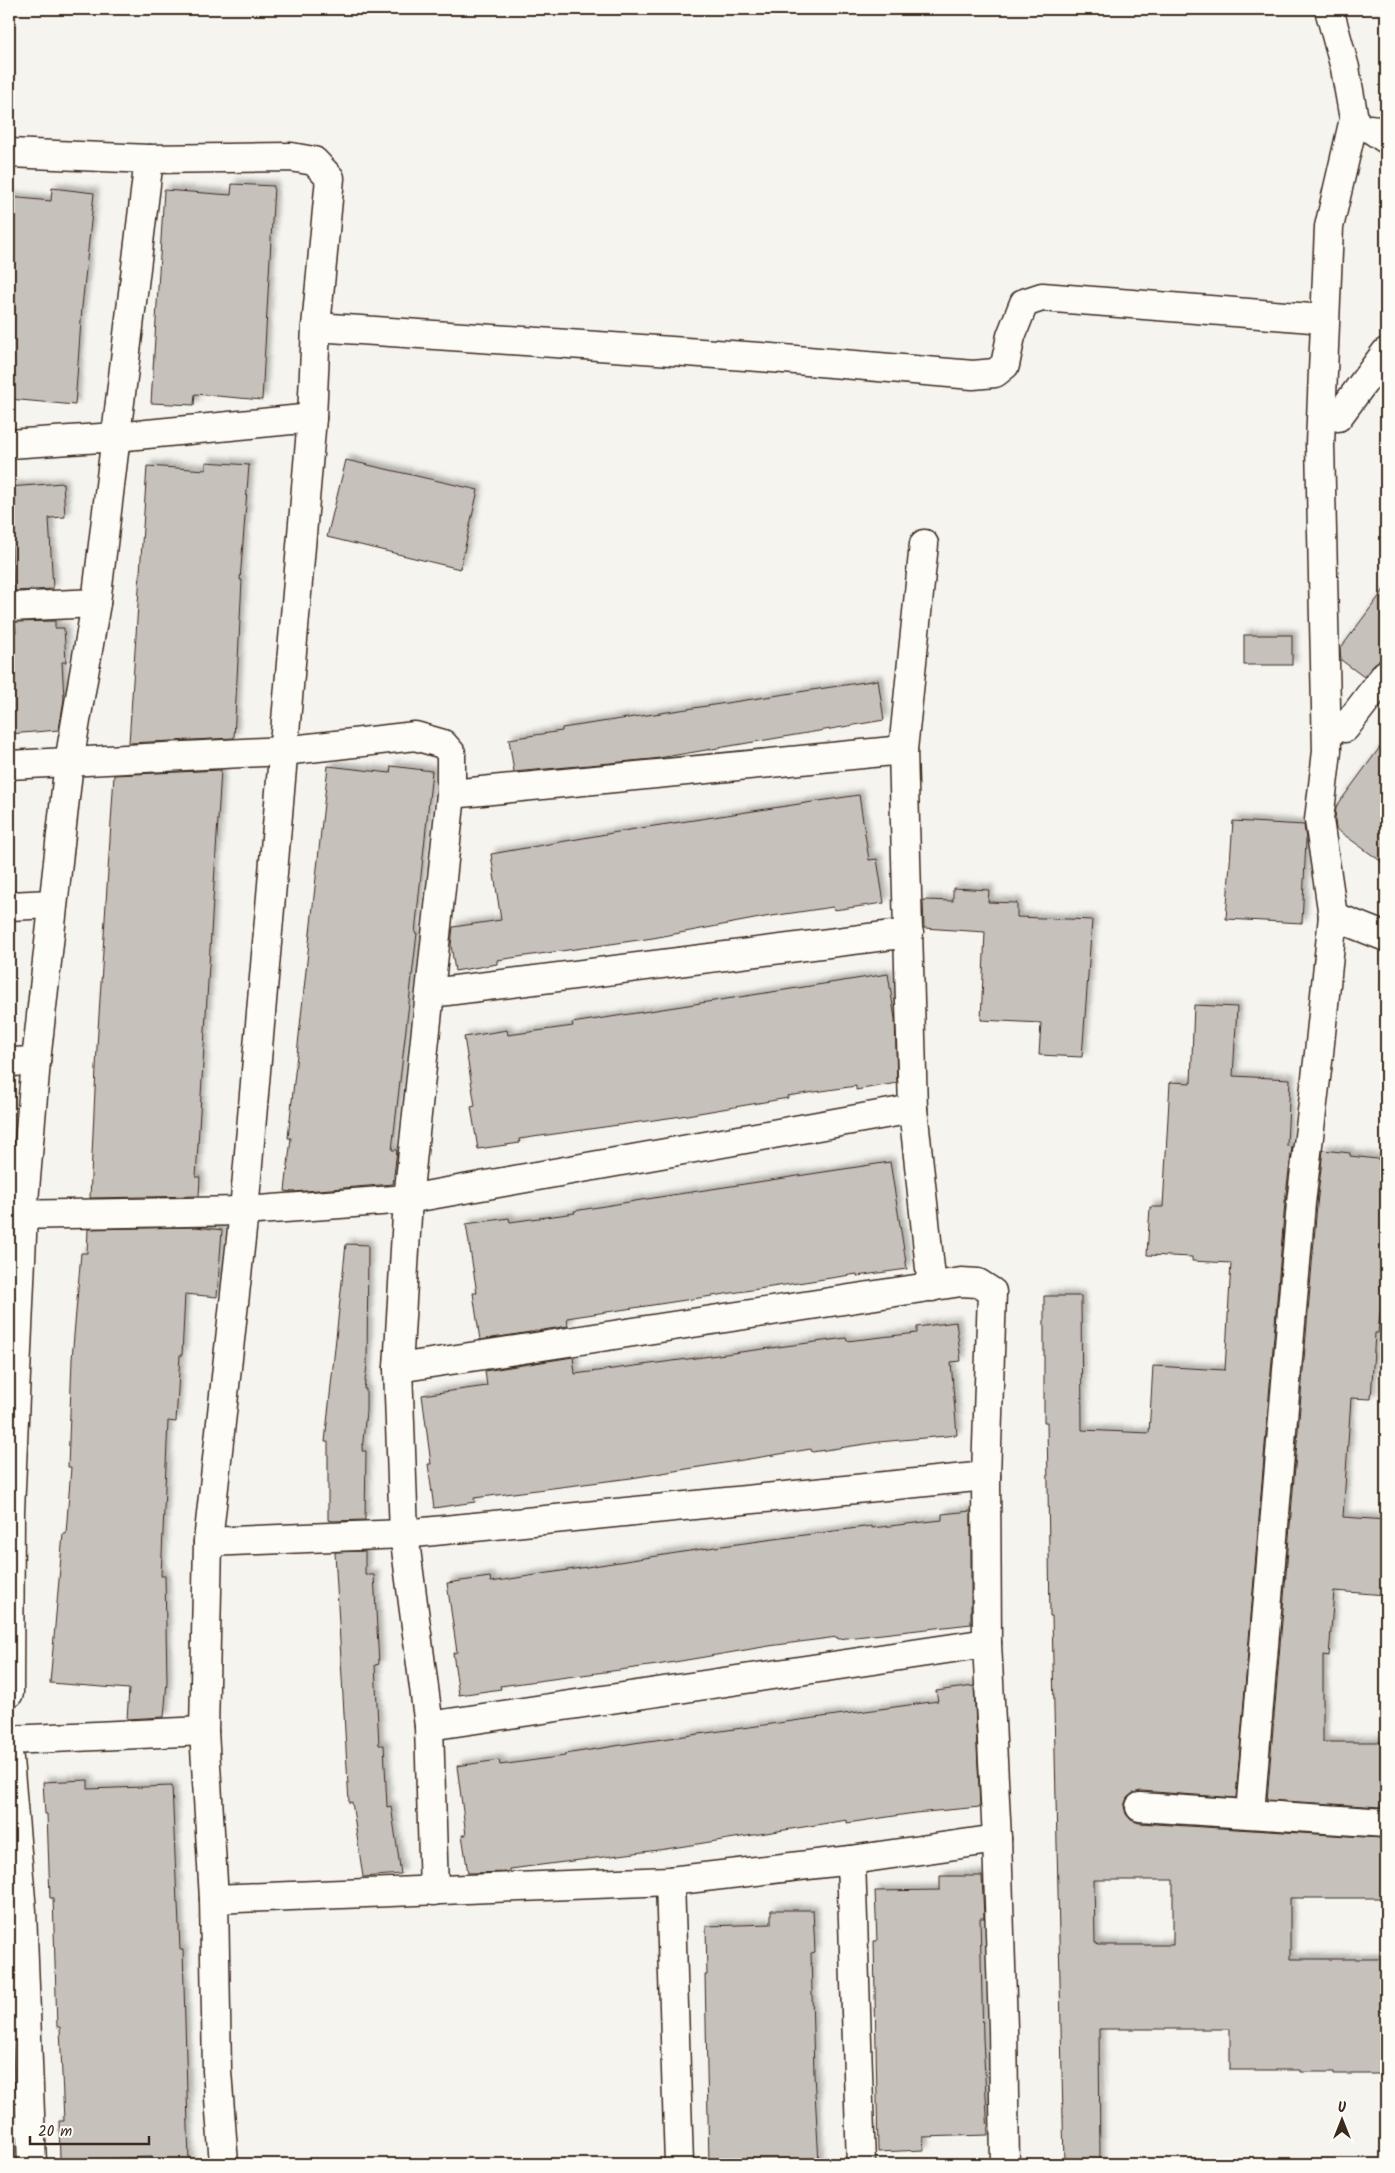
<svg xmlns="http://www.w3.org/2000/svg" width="1395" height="2173" font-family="Kalam,sans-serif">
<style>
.building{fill:#c7c1bb;stroke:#3b2a1e;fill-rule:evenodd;filter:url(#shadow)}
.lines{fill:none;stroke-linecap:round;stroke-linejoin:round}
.minor-casing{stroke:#3b2a1e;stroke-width:31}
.minor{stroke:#fdfcf7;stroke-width:28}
</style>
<defs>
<filter id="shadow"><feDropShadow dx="4.5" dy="-4.5" stdDeviation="2.5" flood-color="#0004"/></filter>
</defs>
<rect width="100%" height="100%" fill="#f5f4ee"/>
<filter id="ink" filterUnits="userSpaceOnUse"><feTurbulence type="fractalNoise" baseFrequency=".02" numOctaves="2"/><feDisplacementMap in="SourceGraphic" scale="10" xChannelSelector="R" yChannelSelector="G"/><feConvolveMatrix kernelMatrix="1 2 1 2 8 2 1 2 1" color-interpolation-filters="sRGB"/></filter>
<g filter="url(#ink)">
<g class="building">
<path d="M 232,184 L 274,186 L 262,400 L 195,394 L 194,405 L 151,403 L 164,190 L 231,195 Z"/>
<path d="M 52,188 L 94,193 L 82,307 L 75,405 L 9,399 L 9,197 L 51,201 Z"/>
<path d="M 346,460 L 478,490 L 460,569 L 327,537 Z"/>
<path d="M 206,462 L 249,465 L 240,580 L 242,580 L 234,738 L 129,743 L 147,466 L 206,470 Z"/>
<path d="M 63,483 L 65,517 L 49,518 L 53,589 L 14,591 L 9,487 Z"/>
<path d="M 1386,587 L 1386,659 L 1380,660 L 1374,664 L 1364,677 L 1341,660 L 1340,649 Z"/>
<path d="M 55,621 L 55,628 L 64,628 L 66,662 L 62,662 L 64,699 L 59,730 L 9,734 L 9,633 L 16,632 L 15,622 Z"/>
<rect x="1244" y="635" width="48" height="30"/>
<path d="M 878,680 L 884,720 L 653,759 L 514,772 L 509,739 L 562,731 L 562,728 Z"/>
<path d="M 1386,739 L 1386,865 L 1336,829 L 1335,820 L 1336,807 Z"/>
<path d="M 328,766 L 390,773 L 391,766 L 432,771 L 420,885 L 415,933 L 417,933 L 392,1150 L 397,1150 L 393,1184 L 293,1192 L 285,1191 L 291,1138 L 288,1138 Z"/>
<path d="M 221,770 L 196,1177 L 200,1177 L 199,1196 L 90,1198 L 97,1047 L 114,775 Z"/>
<path d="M 859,795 L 869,860 L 877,859 L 884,903 L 834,910 L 833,907 L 765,917 L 653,938 L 497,960 L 497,964 L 455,971 L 451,945 L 453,927 L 501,920 L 491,854 L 641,828 Z"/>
<path d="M 1233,821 L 1304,825 L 1306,840 L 1302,923 L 1226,919 Z"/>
<path d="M 953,888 L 989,890 L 988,902 L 1017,903 L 1017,917 L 1092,920 L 1082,1057 L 1039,1055 L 1041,1023 L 981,1020 L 985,932 L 924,928 L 923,900 L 953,901 Z"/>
<path d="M 888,974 L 895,1019 L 897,1083 L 856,1090 L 856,1086 L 787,1096 L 788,1098 L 675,1117 L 519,1139 L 520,1143 L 478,1149 L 471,1107 L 475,1106 L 464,1037 L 507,1030 L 508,1035 L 573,1026 L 572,1023 Z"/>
<path d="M 1194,1005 L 1237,1007 L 1233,1076 L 1290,1079 L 1287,1146 L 1292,1147 L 1285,1202 L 1236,1798 L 1141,1791 L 1133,1793 L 1127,1798 L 1124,1806 L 1126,1814 L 1131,1820 L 1139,1823 L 1381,1838 L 1381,1843 L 1386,1843 L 1386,1898 L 1290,1898 L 1290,1959 L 1386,1959 L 1386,2074 L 1334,2074 L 1334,2072 L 1300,2072 L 1300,2070 L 1230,2070 L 1230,2029 L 1099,2029 L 1100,2164 L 1064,2164 L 1052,1616 L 1050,1616 L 1047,1422 L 1044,1422 L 1044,1296 L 1081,1296 L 1082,1430 L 1149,1433 L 1153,1366 L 1225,1370 L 1231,1263 L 1192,1261 L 1192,1257 L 1147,1255 L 1150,1207 L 1163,1207 L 1170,1082 L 1191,1083 ZM 1094,1880 L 1173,1880 L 1173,1945 L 1097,1945 L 1097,1943 L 1095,1943 Z"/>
<path d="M 1323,1150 L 1350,1153 L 1350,1156 L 1386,1160 L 1386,1257 L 1378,1333 L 1375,1333 L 1371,1399 L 1351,1398 L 1343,1517 L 1386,1520 L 1386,1595 L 1334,1591 L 1329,1656 L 1323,1655 L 1323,1742 L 1381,1742 L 1381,1807 L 1267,1800 L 1317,1205 Z"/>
<path d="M 890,1162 L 907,1269 L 857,1276 L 857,1274 L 567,1318 L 568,1326 L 480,1340 L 473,1293 L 477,1293 L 466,1224 L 509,1218 L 510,1222 L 575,1213 L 574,1211 L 672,1195 Z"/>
<path d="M 196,1227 L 222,1230 L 217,1297 L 185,1294 L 182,1355 L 180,1355 L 176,1422 L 168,1421 L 161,1576 L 165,1576 L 167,1681 L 164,1717 L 127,1719 L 129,1689 L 50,1683 L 63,1534 L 66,1534 L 71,1467 L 68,1467 L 72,1359 L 81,1253 L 87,1253 L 88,1229 Z"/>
<path d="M 346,1244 L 368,1245 L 367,1365 L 364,1389 L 366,1389 L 366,1411 L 362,1451 L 366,1451 L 365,1520 L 333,1521 L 328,1520 L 328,1442 L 325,1442 Z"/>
<path d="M 956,1322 L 961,1361 L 951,1362 L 957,1435 L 879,1442 L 812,1452 L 811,1449 L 631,1478 L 474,1498 L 475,1502 L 434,1508 L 428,1464 L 431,1464 L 422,1395 L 487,1386 L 485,1371 L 573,1357 L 575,1374 L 846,1338 L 847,1341 L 917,1333 L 917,1327 Z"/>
<path d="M 971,1511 L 971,1624 L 838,1639 L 837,1637 L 769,1646 L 657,1665 L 500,1686 L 501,1689 L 459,1695 L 453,1653 L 457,1652 L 447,1583 L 490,1577 L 491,1582 L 715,1547 L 872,1526 L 872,1528 L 942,1520 L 942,1514 Z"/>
<path d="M 365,1551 L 365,1575 L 374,1575 L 379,1664 L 375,1665 L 379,1745 L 384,1745 L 387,1807 L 391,1806 L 401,1874 L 363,1877 L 352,1802 L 349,1803 L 335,1552 Z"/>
<path d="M 974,1686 L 980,1807 L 915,1813 L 847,1823 L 847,1820 L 666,1849 L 510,1869 L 510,1872 L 468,1873 L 462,1835 L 466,1835 L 457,1766 L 499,1760 L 500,1765 L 565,1756 L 565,1754 L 634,1743 L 938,1701 L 936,1691 Z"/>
<path d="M 88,1780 L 88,1789 L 172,1786 L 177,1903 L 178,1903 L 180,1950 L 183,1950 L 189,2164 L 152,2164 L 152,2157 L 60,2160 L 59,2121 L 64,2121 L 60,2027 L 57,2027 L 53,1898 L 50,1898 L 47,1814 L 45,1814 L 43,1782 Z"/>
<path d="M 940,1876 L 982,1876 L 984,1918 L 980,1918 L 983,2039 L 988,2135 L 923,2137 L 924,2150 L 878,2152 L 874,1941 L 877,1941 L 875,1891 L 940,1890 Z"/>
<path d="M 771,1910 L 813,1910 L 815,1952 L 811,1953 L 814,2074 L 819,2164 L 709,2164 L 705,1975 L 707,1975 L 706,1926 L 771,1924 Z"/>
</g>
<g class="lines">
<defs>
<g id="minor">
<path d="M 1329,9 L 1345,68 L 1354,119 L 1329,227 L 1320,444 L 1327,751 L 1319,820 L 1333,916 L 1386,937"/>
<path d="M 1371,129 L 1386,139"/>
<path d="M 9,153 L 149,159 L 291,157 L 314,161 L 330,178 L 316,327 L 312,418 L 244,1211 L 208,1542 L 204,1731 L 214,1899 L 217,2071 L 224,2164"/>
<path d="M 316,327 L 760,357 L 973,375 L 995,373 L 1005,365 L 1011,336 L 1024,303 L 1042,297 L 1324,319"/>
<path d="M 1338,417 L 1386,352"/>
<path d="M 9,444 L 116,437 L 312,418"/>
<path d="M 924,544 L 903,750 L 913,1109 L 932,1287"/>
<path d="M 9,607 L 96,603"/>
<path d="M 1345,728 L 1386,674"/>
<path d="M 9,765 L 283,751 L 415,736 L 443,744 L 451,753 L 451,794 L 408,1199 L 398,1368 L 404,1534 L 429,1726 L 434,1891"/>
<path d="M 451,794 L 903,750"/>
<path d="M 9,906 L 52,904"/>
<path d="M 431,993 L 909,933"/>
<path d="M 9,1062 L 36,1061"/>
<path d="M 9,1215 L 244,1211 L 408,1199 L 913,1109"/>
<path d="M 398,1368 L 961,1282 L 978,1283 L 992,1292 L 986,1476 L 987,1643 L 997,1839 L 1003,2029 L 1005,2164"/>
<path d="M 208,1542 L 404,1534 L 986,1476"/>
<path d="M 9,1693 L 10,1511 L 23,1213 L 36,1061 L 69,762 L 96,603 L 149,159"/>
<path d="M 429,1726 L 987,1643"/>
<path d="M 9,1740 L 204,1731"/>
<path d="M 9,1759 L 22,1911 L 32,2164"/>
<path d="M 1140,1807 L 1386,1823"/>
<path d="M 1250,1813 L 1301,1203 L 1319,1053 L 1333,916"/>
<path d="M 851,1860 L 861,2164"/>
<path d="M 670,1881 L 679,2164"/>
<path d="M 214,1899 L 670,1881 L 851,1860 L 997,1839"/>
</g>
</defs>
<use href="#minor" class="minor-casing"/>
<use href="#minor" class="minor"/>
</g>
</g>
<rect width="1395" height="2173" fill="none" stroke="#fdfcf7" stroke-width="30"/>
<rect x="15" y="15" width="1365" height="2143" fill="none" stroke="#3b2a1e" stroke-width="2" filter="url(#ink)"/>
<g transform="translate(1342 2120)" stroke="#fdfcf7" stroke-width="4" paint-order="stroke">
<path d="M0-4L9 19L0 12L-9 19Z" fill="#3b2a1e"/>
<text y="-8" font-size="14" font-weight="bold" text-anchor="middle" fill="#3b2a1e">U</text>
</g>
<path d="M30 2136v8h119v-8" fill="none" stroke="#3b2a1e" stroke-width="2.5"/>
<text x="38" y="2136" font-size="15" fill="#3b2a1e" stroke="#fdfcf7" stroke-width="4" paint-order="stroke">20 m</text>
</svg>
